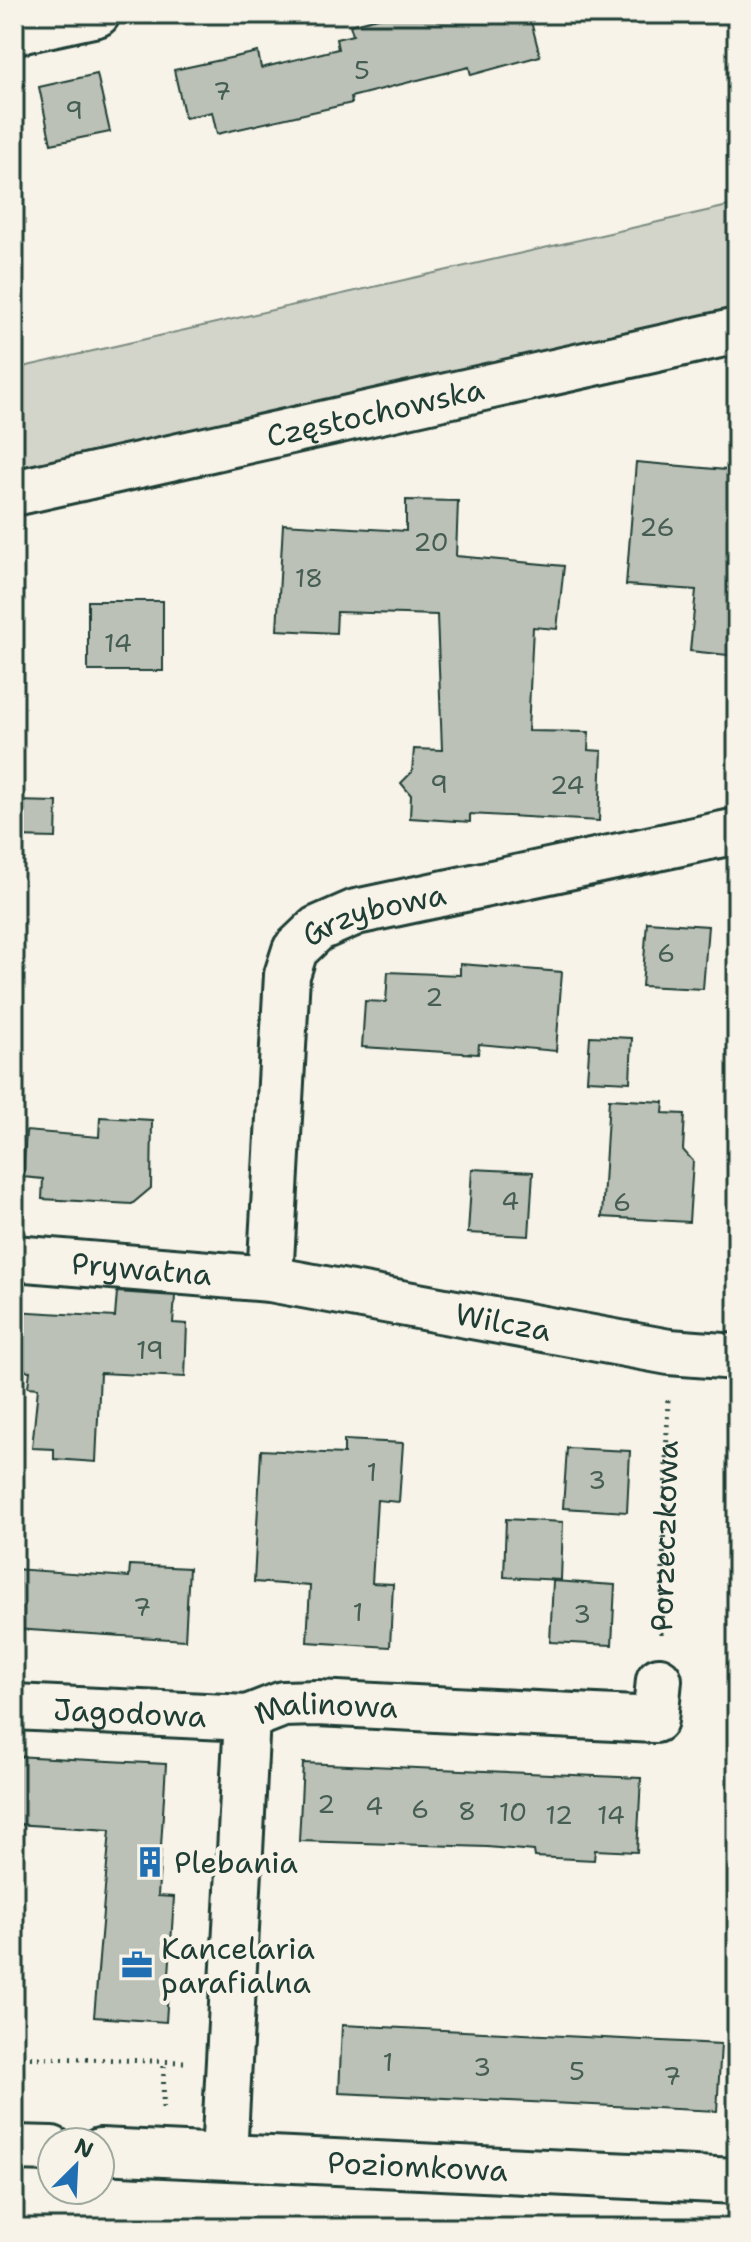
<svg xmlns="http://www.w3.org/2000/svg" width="751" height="2242" font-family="'Shantell Sans',sans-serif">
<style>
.green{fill:#d3d5ca;stroke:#79897f;stroke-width:2}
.building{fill:#bbc1b6;stroke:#1f3d34;stroke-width:2}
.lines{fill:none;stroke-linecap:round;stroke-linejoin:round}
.minor-casing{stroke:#1f3d34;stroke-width:50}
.major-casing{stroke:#1f3d34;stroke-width:50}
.path{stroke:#1f3d34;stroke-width:5;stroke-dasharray:2 6;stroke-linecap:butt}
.minor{stroke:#f7f3e8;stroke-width:44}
.major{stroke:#f7f3e8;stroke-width:44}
.labels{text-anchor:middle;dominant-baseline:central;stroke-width:8;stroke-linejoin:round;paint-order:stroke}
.number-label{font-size:26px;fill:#465e54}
.street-label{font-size:30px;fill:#1f3d34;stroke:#f7f3e8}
.poi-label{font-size:30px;fill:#1f3d34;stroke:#f7f3e8;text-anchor:start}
</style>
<rect width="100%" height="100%" fill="#f7f3e8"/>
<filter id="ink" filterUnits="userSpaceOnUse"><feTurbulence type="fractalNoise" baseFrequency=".0125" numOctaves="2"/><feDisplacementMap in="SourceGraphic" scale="16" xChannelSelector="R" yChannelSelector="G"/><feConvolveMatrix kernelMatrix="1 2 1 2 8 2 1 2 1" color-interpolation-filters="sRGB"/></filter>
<g filter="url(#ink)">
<path class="green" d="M 737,204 L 737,331 L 14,492 L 14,369 Z"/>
<g class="building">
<path d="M 394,14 L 529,14 L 540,56 L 471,75 L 469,67 L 351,97 L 352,103 L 217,134 L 212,112 L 185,118 L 174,70 L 258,52 L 261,68 L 338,49 L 336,39 L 353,35 L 350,25 Z"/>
<path d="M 97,74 L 110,132 L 51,144 L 39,87 Z"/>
<path d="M 636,462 L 737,471 L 737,656 L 690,651 L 696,590 L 626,585 Z"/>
<path d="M 406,500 L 458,501 L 456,556 L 564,566 L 557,629 L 533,627 L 528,731 L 589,732 L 588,750 L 602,751 L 599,821 L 470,814 L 470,822 L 410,818 L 411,795 L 401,783 L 412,772 L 414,749 L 442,750 L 437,615 L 337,612 L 336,633 L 277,630 L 283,524 L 406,531 Z"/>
<rect x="88" y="601" width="75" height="70"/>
<path d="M 14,801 L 57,802 L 56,838 L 14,837 Z"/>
<path d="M 647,922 L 708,926 L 703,989 L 642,986 Z"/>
<path d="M 460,964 L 562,972 L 556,1051 L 479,1044 L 478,1054 L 362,1047 L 365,1001 L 386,1002 L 388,972 L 460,975 Z"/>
<path d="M 590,1036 L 632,1038 L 630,1082 L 587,1080 Z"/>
<path d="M 609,1099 L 664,1102 L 663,1113 L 685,1114 L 683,1150 L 693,1161 L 689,1222 L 602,1217 Z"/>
<path d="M 100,1117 L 152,1120 L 151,1188 L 132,1204 L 42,1199 L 43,1179 L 23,1177 L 26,1131 L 99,1137 Z"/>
<path d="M 472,1169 L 533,1172 L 529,1236 L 468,1233 Z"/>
<path d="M 117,1292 L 175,1296 L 173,1323 L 187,1324 L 185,1377 L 100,1373 L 96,1462 L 54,1459 L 54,1449 L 32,1448 L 38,1388 L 28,1387 L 30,1371 L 14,1370 L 14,1311 L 115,1317 Z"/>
<path d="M 344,1440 L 403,1443 L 399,1502 L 377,1500 L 372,1583 L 393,1584 L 390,1647 L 307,1642 L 310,1586 L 254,1582 L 261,1450 L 344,1454 Z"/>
<path d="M 567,1448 L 630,1451 L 627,1512 L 563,1508 Z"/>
<path d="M 506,1519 L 563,1522 L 561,1580 L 504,1577 Z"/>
<path d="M 130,1565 L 189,1568 L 185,1640 L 14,1629 L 14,1569 L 129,1577 Z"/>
<path d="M 553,1581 L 615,1585 L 612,1645 L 550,1642 Z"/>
<path d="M 14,1756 L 166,1764 L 158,1896 L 174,1897 L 166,2022 L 94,2017 L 110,1830 L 14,1824 Z"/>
<path d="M 303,1763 L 641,1778 L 637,1852 L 595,1850 L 594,1860 L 535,1857 L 534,1851 L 487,1847 L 299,1841 Z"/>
<path d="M 342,2025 L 721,2044 L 717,2111 L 339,2093 Z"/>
</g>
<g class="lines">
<defs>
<g id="minor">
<path d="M 14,32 L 97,14"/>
<path id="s2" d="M 14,1258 L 270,1279 L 669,1352 L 737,1357"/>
<path id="s3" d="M 270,1279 L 287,975 L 295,950 L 317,929 L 356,912 L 737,831"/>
<path id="s4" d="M 14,1707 L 247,1718"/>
<path d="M 14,2148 L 52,2149"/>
<path id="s5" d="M 100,2151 L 737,2181"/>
<path id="s6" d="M 224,2156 L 247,1718 L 283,1704 L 317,1703 L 655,1720 L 659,1680"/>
</g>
<g id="major">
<path id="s7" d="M 14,493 L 737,331"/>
</g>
</defs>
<use href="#minor" class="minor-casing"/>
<use href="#major" class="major-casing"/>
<g class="path">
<path id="s1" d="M 661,1634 L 668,1397"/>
<path d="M 14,2057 L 185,2062"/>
<path d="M 163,2108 L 164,2061"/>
</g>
<use href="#minor" class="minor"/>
<use href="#major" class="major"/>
</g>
</g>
<defs>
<symbol id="building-bare" viewBox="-9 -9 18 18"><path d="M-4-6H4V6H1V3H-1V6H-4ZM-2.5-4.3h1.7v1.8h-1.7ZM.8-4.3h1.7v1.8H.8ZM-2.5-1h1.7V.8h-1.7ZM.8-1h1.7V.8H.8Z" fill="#1f6fb2" stroke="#f7f3e8" stroke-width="2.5" paint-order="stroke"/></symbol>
<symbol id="office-bare" viewBox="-9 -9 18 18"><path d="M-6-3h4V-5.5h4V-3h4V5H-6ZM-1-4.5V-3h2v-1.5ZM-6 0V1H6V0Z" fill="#1f6fb2" stroke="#f7f3e8" stroke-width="2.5" paint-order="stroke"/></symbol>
</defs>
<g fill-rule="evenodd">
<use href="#building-bare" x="128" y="1840" width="44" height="44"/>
<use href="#office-bare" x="115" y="1943" width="44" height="44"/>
</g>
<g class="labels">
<g class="number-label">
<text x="362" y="69">5</text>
<text x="222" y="90">7</text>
<text x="74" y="109">9</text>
<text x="657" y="526">26</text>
<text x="431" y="541">20</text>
<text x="309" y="577">18</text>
<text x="118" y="642">14</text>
<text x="439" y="783">9</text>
<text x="567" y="784">24</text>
<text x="666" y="952">6</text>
<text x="434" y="996">2</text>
<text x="510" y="1200">4</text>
<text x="622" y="1201">6</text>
<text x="150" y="1349">19</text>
<text x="372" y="1471">1</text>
<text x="597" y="1479">3</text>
<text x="142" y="1606">7</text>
<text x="358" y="1611">1</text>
<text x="582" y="1613">3</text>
<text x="326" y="1803">2</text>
<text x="374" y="1805">4</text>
<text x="420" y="1808">6</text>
<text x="467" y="1810">8</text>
<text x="513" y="1811">10</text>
<text x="559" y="1814">12</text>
<text x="611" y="1814">14</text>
<text x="388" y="2061">1</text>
<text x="482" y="2066">3</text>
<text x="577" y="2070">5</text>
<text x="672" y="2075">7</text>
</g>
<g class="street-label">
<text stroke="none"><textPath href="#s7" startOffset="370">Częstochowska</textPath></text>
<text stroke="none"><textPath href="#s3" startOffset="420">Grzybowa</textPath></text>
<text stroke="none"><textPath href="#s2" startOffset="128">Prywatna</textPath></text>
<text stroke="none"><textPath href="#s2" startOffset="494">Wilcza</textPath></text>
<text stroke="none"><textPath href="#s1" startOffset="98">Porzeczkowa</textPath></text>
<text stroke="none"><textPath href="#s4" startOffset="116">Jagodowa</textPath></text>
<text stroke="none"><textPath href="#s6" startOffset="520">Malinowa</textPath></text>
<text stroke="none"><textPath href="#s5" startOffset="318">Poziomkowa</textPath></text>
</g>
<g class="poi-label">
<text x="174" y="1862">Plebania</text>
<text x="161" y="1948">Kancelaria<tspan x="161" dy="34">parafialna</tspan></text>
</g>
</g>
<rect width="751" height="2242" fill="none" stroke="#f7f3e8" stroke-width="48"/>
<rect x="24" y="24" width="703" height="2194" fill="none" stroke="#1f3d34" stroke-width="3" filter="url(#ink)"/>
<g transform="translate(76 2166) rotate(24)"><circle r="38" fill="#f7f3e8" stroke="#a1aaa0" stroke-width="2"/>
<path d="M0-6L14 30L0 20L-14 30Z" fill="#1f6fb2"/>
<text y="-12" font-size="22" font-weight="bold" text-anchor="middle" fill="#1f3d34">N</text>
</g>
</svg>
